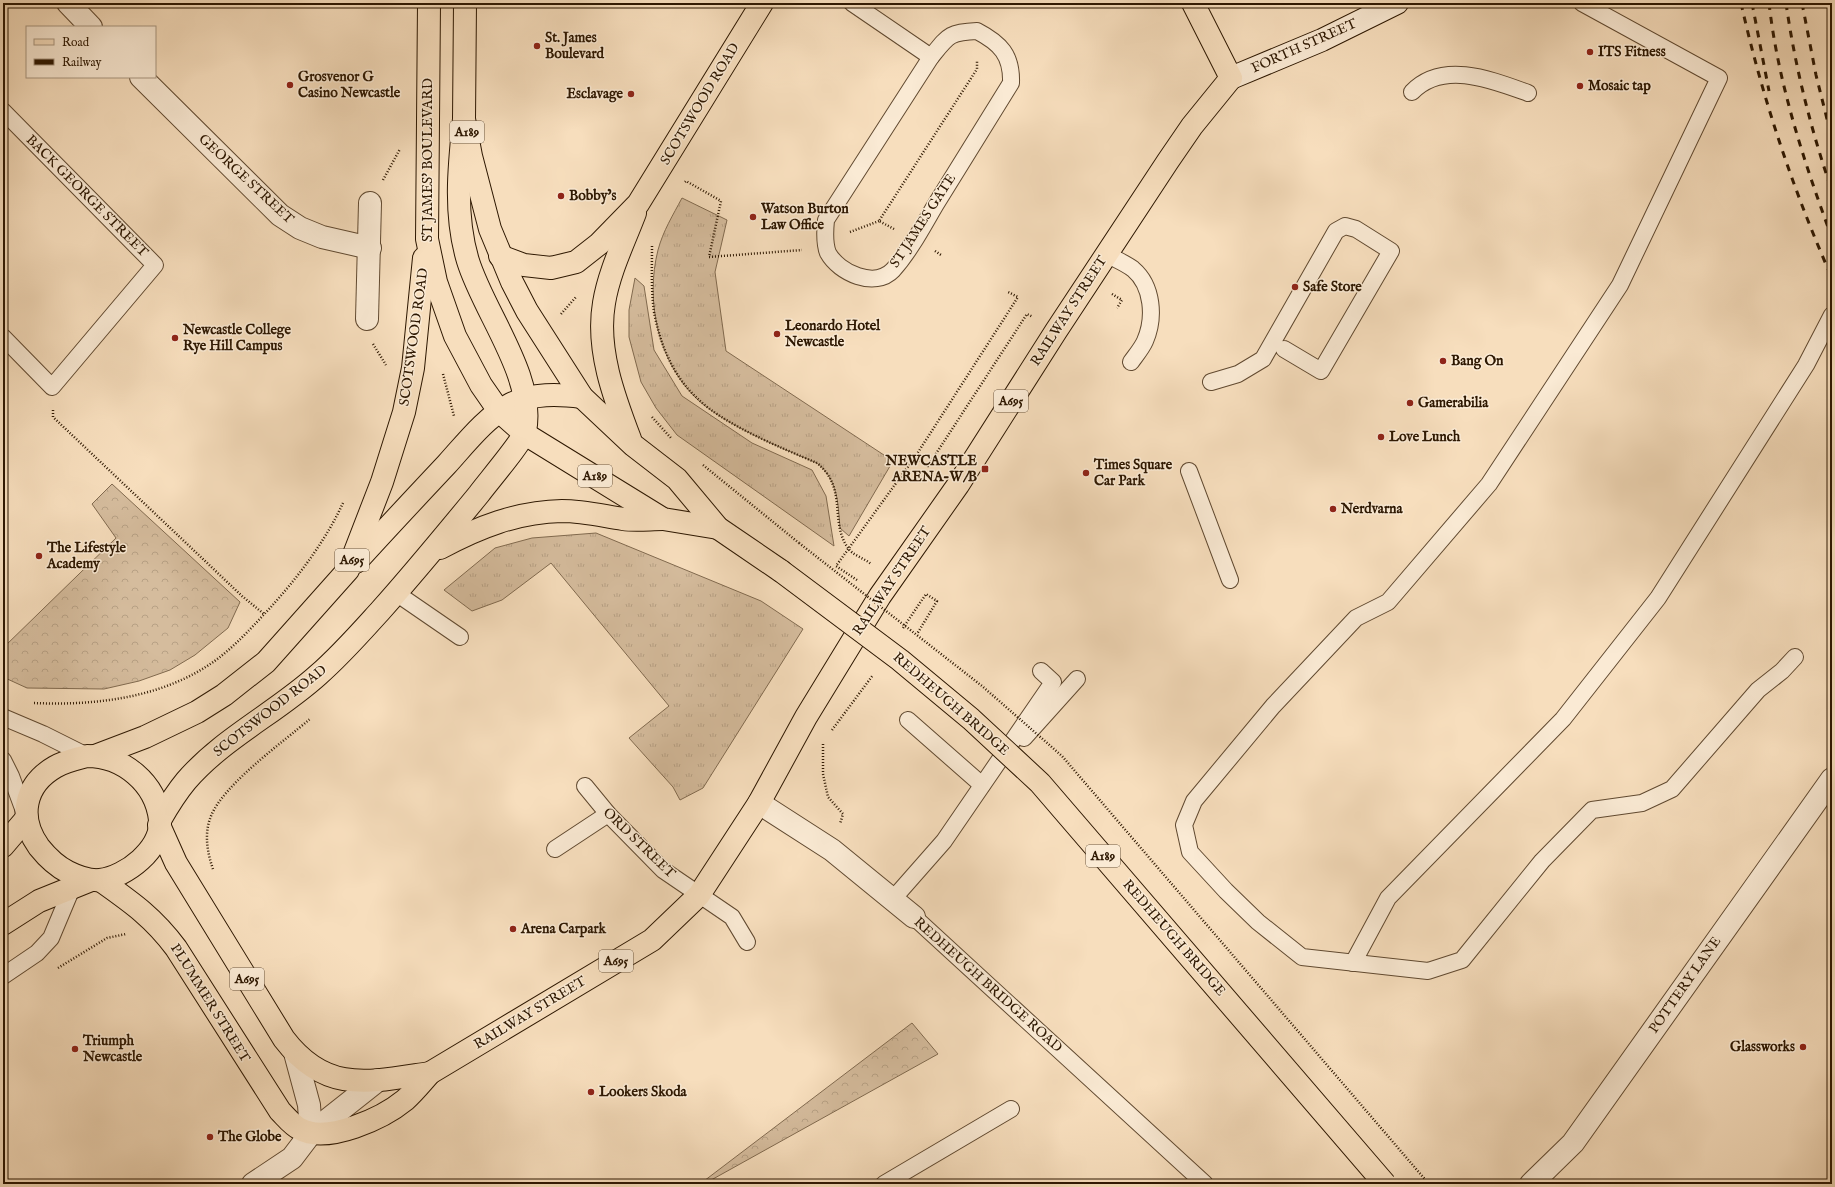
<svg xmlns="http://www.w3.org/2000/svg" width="1835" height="1187" font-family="'IM FELL English',serif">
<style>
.grass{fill:url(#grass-tufts);stroke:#816a4f}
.forest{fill:url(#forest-crowns);stroke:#816a4f}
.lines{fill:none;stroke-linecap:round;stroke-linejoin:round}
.service-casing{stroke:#604930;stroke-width:18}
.minor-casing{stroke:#604930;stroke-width:24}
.tertiary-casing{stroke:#604930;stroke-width:24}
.secondary-casing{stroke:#2d1701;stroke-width:24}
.primary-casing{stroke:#2d1701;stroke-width:24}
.path{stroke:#2d1701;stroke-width:2.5;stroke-dasharray:1 2;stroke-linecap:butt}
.service{stroke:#faead4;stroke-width:16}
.minor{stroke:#faead4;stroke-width:22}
.tertiary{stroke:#faead4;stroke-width:22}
.secondary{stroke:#faead4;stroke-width:22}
.primary{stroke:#f7debd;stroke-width:22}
.rail{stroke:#2d1701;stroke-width:3;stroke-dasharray:7 7;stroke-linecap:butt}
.primary-bridge-casing{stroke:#2d1701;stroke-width:24;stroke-linecap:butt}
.path-bridge{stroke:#2d1701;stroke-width:2.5;stroke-dasharray:1 2;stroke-linecap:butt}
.primary-bridge{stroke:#f7debd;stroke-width:22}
.poi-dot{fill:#8f2418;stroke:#faead4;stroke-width:1.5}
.labels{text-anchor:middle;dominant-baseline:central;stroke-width:3;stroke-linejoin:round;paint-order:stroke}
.shield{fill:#faead4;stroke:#6a5640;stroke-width:1}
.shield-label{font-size:13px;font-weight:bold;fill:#2d1701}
.poi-label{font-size:14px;font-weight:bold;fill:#2d1701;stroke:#faead4;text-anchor:start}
.street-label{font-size:14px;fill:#2d1701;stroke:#faead4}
</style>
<defs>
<pattern id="grass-tufts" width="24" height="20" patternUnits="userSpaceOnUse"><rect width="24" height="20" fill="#d5bc9d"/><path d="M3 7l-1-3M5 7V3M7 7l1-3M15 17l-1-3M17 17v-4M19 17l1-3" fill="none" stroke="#b7a185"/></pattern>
<pattern id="forest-crowns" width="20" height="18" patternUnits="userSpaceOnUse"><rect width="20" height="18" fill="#d5bc9d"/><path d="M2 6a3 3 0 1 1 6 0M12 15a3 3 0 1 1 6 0" fill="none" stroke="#b7a185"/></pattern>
</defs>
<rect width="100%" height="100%" fill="#f7debd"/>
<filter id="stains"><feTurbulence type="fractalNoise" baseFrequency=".005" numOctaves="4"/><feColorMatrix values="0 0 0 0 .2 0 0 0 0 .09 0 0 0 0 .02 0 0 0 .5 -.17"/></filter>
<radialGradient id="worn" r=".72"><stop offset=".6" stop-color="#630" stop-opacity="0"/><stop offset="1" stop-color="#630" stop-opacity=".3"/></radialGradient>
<g class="grass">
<path d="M 682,198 L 727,220 L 715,272 L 726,351 L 893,461 L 849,536 L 840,528 C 838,503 838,480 817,463 C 781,448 725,425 697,399 C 658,362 645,301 658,250 C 663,231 673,215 682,198 Z"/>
<path d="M 635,278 L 644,286 L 654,350 L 682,396 L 752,443 L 812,470 L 826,496 L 834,546 L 677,435 L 656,408 L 641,382 L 629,337 L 629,310 Z"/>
<path d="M 596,533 L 761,601 L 803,629 L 703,788 L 680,800 L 673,787 L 629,738 L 669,706 L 551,563 L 502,600 L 472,611 L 444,590 L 495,548 L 532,538 Z"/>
</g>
<g class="forest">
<path d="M 112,484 L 240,602 L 228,628 L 195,655 L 170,670 L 139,681 L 104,689 L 27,688 L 3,677 L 3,648 L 116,538 L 92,504 Z"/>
<path d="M 912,1023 L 938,1054 L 704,1184 L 700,1184 Z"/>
</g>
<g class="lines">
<defs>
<g id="service">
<path d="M 852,3 L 931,57"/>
<path d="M 1582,3 L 1719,78 L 1620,285 L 1489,484 L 1388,602 L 1356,618 L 1273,706 L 1194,801 L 1184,825 L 1190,852 L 1226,891 L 1258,922 L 1302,957 L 1428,971 L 1462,960 L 1542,861 L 1592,810 L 1642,803 L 1672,789 L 1758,690 L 1782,671 L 1795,657"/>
<path d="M 977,31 C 1000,43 1012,55 1011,83 C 986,123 961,164 936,204 C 923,226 910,251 893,270 C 875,289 839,273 828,253 C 824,243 825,230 826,220 L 931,57 C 948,36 949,32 977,31 Z"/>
<path d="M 1412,92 C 1443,60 1492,80 1528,93"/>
<path d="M 3,111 L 155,265 L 52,387 L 3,337"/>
<path d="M 1106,254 C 1115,259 1125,263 1133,269 C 1153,286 1155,318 1145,341 C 1142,348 1136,355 1131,362"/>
<path d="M 1211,382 L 1238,374 L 1263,359 L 1336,231 L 1345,226 L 1356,229 L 1391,251 L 1321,371 L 1284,349"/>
<path d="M 1189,471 L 1230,580"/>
<path d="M 396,593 L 460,637"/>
<path d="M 3,717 L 43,734 L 87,756"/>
<path d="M 908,720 L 982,785"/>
<path d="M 1024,738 L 1077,679"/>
<path d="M 3,760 L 11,776 L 25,814"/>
<path d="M 585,786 L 608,814 L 663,870 L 732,917 L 747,942"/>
<path d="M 555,849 L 608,814"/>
<path d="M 893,899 L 944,841 L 1053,682 L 1041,671"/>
<path d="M 914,917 L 1205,1184"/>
<path d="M 1353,963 L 1388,898 L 1563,719 L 1658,598 L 1806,365 L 1832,315"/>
<path d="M 3,976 L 37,953 L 51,938 L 72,888"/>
<path d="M 884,1184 L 1011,1109"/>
</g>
<g id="minor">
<path d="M 68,3 L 91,27"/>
<path d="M 141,77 L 280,215 L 300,228 L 322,237 L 370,248"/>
<path d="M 367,319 L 370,203"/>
<path d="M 759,803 L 832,850 L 914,917"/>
<path d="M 1531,1184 L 1573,1143 L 1832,779"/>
</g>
<g id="tertiary">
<path d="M 295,1053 L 309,1105 L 311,1133"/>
<path d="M 253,1184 L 292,1158 L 311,1133 L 378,1080"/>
</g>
<path id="secondary" d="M 1231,78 L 1322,40 L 1397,3"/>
<g id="primary">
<path d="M 429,3 L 427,239 L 436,282 L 455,336 L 481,385 L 499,411 L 525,434 L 663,519 L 718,528"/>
<path d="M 465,3 L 464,119 L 471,156 L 490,229 L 512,282 L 527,311 L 582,397 L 633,445 L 677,479 L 718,528 L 781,571"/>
<path d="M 500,256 L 524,265 L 551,268 L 576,262 L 599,244 L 638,204 L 762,3"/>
<path d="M 630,439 C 614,397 596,349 604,303 C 609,272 624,242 635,213"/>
<path d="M 440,548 C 479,527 517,512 562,511 C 583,511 603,516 623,519 C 636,521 650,519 663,519"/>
<path d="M 356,562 C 386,529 416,497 447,464 C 466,443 486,417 511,404 C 533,393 558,394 582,397"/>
<path d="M 87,756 C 123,756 156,783 160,820 C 162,849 126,877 100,880 C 89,881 78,877 68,872 C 56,866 47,857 39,847 C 18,818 24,785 55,767 C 65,761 76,759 87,756 Z"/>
<path d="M 95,756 L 145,737 L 197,712 L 224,695 L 266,662 L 348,570 L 382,482 L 404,412 L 413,368 L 424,258"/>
<path d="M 160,820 C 168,806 176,793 186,781 C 223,738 276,713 318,675 C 341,655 361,632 381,610 C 415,572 447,533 479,494 C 487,483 523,441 525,431 C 536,377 484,313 468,261 C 454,215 459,167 464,119"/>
<path d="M 159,825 L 176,863 L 284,1039 C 326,1094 369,1082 430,1073"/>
<path d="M 3,846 L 26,819"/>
<path d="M 100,880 C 131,902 153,917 176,948 L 280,1111 C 286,1117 292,1125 300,1129 C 328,1144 383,1118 405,1100 C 414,1092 422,1082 430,1073 L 652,940 L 699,895 L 759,803 L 806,717 L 880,596 L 958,485 L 1056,331 L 1168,161 L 1192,126 L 1231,78 L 1193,3"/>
<path d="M 3,924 L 39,901 L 91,880"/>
</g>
</defs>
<use href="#service" class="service-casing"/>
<use href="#minor" class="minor-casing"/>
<use href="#tertiary" class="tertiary-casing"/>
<use href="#secondary" class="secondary-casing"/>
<use href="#primary" class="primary-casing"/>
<g class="path">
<path d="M 383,180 L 400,149"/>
<path d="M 685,182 L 686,181 L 721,201 L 709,257 L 802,250"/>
<path d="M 894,229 L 879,221 L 977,69 L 977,60"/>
<path d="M 850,232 L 879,221"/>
<path d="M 652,246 C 652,268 651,290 654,312 C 660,344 673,376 697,398 C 724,425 782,448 817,463 C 848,488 829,521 848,548 C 852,555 864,558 871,564"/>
<path d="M 935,251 L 941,255"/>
<path d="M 1112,294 L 1122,300 L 1117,308"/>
<path d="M 561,314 L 576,297"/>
<path d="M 373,344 L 386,365"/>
<path d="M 443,374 L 454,416"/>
<path d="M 53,410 L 53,417 L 242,596 L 264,614"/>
<path d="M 652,417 L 671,438"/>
<path d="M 915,457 L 928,466 L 1027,314 L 1033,317"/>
<path d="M 703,465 L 799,543"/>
<path d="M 857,580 L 836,566 L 915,457 L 1018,297 L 1008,292"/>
<path d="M 903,628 L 926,594 L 937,601 L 917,634"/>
<path d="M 34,703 C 98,706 168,697 220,657 C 238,643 254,625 270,608 C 298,577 325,542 343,503"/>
<path d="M 832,730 L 873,675"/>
<path d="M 823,744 L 823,774 L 828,797 L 843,814 L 840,824"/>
<path d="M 213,869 C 207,852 204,833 211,816 C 224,784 283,742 310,719"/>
<path d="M 58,968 L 107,938 L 126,934"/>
</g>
<use href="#service" class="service"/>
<use href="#minor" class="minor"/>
<use href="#tertiary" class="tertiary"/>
<use href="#secondary" class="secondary"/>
<use href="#primary" class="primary"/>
<g class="rail">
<path d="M 1741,3 C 1762,97 1793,190 1832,278"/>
<path d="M 1752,3 L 1769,91"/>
<path d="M 1769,3 C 1778,83 1804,162 1832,238"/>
<path d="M 1786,3 C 1795,67 1811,130 1832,191"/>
<path d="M 1802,3 L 1816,75 L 1832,139"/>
</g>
<defs>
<path id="primary-bridge" d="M 781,571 L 900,660 L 971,719 L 1040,783 L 1385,1184"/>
</defs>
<use href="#primary-bridge" class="primary-bridge-casing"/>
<path class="path-bridge" d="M 799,543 L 982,686 L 1062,756 L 1429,1184"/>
<use href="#primary-bridge" class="primary-bridge"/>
</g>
<g class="poi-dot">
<circle cx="537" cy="46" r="4"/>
<circle cx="1590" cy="52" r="4"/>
<circle cx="290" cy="85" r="4"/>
<circle cx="1580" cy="86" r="4"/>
<circle cx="631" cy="94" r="4"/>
<circle cx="561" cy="196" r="4"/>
<circle cx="753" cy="217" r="4"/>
<circle cx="1295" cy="287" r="4"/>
<circle cx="777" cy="334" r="4"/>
<circle cx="175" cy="338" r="4"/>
<circle cx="1443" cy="361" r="4"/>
<circle cx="1410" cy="403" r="4"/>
<circle cx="1381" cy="437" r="4"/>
<rect x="981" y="465" width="8" height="8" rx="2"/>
<circle cx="1086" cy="473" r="4"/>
<circle cx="1333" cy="509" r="4"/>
<circle cx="39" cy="556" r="4"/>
<circle cx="513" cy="929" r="4"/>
<circle cx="1803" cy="1047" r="4"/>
<circle cx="75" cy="1049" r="4"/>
<circle cx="591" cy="1092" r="4"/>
<circle cx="210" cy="1137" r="4"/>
</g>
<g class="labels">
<g class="shield">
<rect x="450" y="121" width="34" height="22" rx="3"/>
<rect x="994" y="390" width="34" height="22" rx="3"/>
<rect x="578" y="465" width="34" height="22" rx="3"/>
<rect x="335" y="549" width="34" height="22" rx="3"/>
<rect x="1086" y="845" width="34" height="22" rx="3"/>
<rect x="599" y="950" width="34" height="22" rx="3"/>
<rect x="230" y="968" width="34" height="22" rx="3"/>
</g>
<g class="shield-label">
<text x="467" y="132">A189</text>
<text x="1011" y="401">A695</text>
<text x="595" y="476">A189</text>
<text x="352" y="560">A695</text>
<text x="1103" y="856">A189</text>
<text x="616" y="961">A695</text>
<text x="247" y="979">A695</text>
</g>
<g class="poi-label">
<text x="545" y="38">St. James<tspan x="545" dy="16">Boulevard</tspan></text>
<text x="1598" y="52">ITS Fitness</text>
<text x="298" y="77">Grosvenor G<tspan x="298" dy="16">Casino Newcastle</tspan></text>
<text x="1588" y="86">Mosaic tap</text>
<text x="623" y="94" text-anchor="end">Esclavage</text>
<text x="569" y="196">Bobby’s</text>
<text x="761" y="209">Watson Burton<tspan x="761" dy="16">Law Office</tspan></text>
<text x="1303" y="287">Safe Store</text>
<text x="785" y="326">Leonardo Hotel<tspan x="785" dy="16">Newcastle</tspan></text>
<text x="183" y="330">Newcastle College<tspan x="183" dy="16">Rye Hill Campus</tspan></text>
<text x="1451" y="361">Bang On</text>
<text x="1418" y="403">Gamerabilia</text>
<text x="1389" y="437">Love Lunch</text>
<text x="977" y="461" text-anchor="end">NEWCASTLE<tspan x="977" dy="16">ARENA-W/B</tspan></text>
<text x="1094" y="465">Times Square<tspan x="1094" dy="16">Car Park</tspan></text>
<text x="1341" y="509">Nerdvarna</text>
<text x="47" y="548">The Lifestyle<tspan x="47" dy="16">Academy</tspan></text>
<text x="521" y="929">Arena Carpark</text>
<text x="83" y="1041">Triumph<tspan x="83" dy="16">Newcastle</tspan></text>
<text x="1795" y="1047" text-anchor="end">Glassworks</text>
<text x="599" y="1092">Lookers Skoda</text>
<text x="218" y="1137">The Globe</text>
</g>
<g class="street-label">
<text transform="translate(1304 46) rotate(-24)">FORTH STREET</text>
<text transform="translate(700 104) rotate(-59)">SCOTSWOOD ROAD</text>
<text transform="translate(428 160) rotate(-90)">ST JAMES' BOULEVARD</text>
<text transform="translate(246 179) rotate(43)">GEORGE STREET</text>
<text transform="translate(87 196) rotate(45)">BACK GEORGE STREET</text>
<text transform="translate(923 221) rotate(-57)">ST JAMES GATE</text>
<text transform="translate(1069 311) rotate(-57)">RAILWAY STREET</text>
<text transform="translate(414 337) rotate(-82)">SCOTSWOOD ROAD</text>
<text transform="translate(892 581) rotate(-56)">RAILWAY STREET</text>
<text transform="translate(951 704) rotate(41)">REDHEUGH BRIDGE</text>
<text transform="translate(270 711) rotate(-38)">SCOTSWOOD ROAD</text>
<text transform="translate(639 843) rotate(44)">ORD STREET</text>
<text transform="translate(1174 938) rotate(49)">REDHEUGH BRIDGE</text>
<text transform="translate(988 985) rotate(42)">REDHEUGH BRIDGE ROAD</text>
<text transform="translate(1685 985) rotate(-55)">POTTERY LANE</text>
<text transform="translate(210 1003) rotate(58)">PLUMMER STREET</text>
<text transform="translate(530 1013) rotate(-31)">RAILWAY STREET</text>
</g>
</g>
<rect width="1835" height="1187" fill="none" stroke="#f7debd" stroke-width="16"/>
<rect x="4" y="4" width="1827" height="1179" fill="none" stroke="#2d1701" stroke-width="2"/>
<rect x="8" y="8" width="1819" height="1171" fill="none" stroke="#2d1701"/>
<rect x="26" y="26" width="130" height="52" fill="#faead4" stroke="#a89680"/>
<rect x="34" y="39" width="20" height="6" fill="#f7debd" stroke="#a89680"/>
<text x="62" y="46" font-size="12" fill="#2d1701">Road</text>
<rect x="34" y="59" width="20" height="6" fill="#2d1701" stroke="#a89680"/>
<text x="62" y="66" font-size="12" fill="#2d1701">Railway</text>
<rect width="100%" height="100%" filter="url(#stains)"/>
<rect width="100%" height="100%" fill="url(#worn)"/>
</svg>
